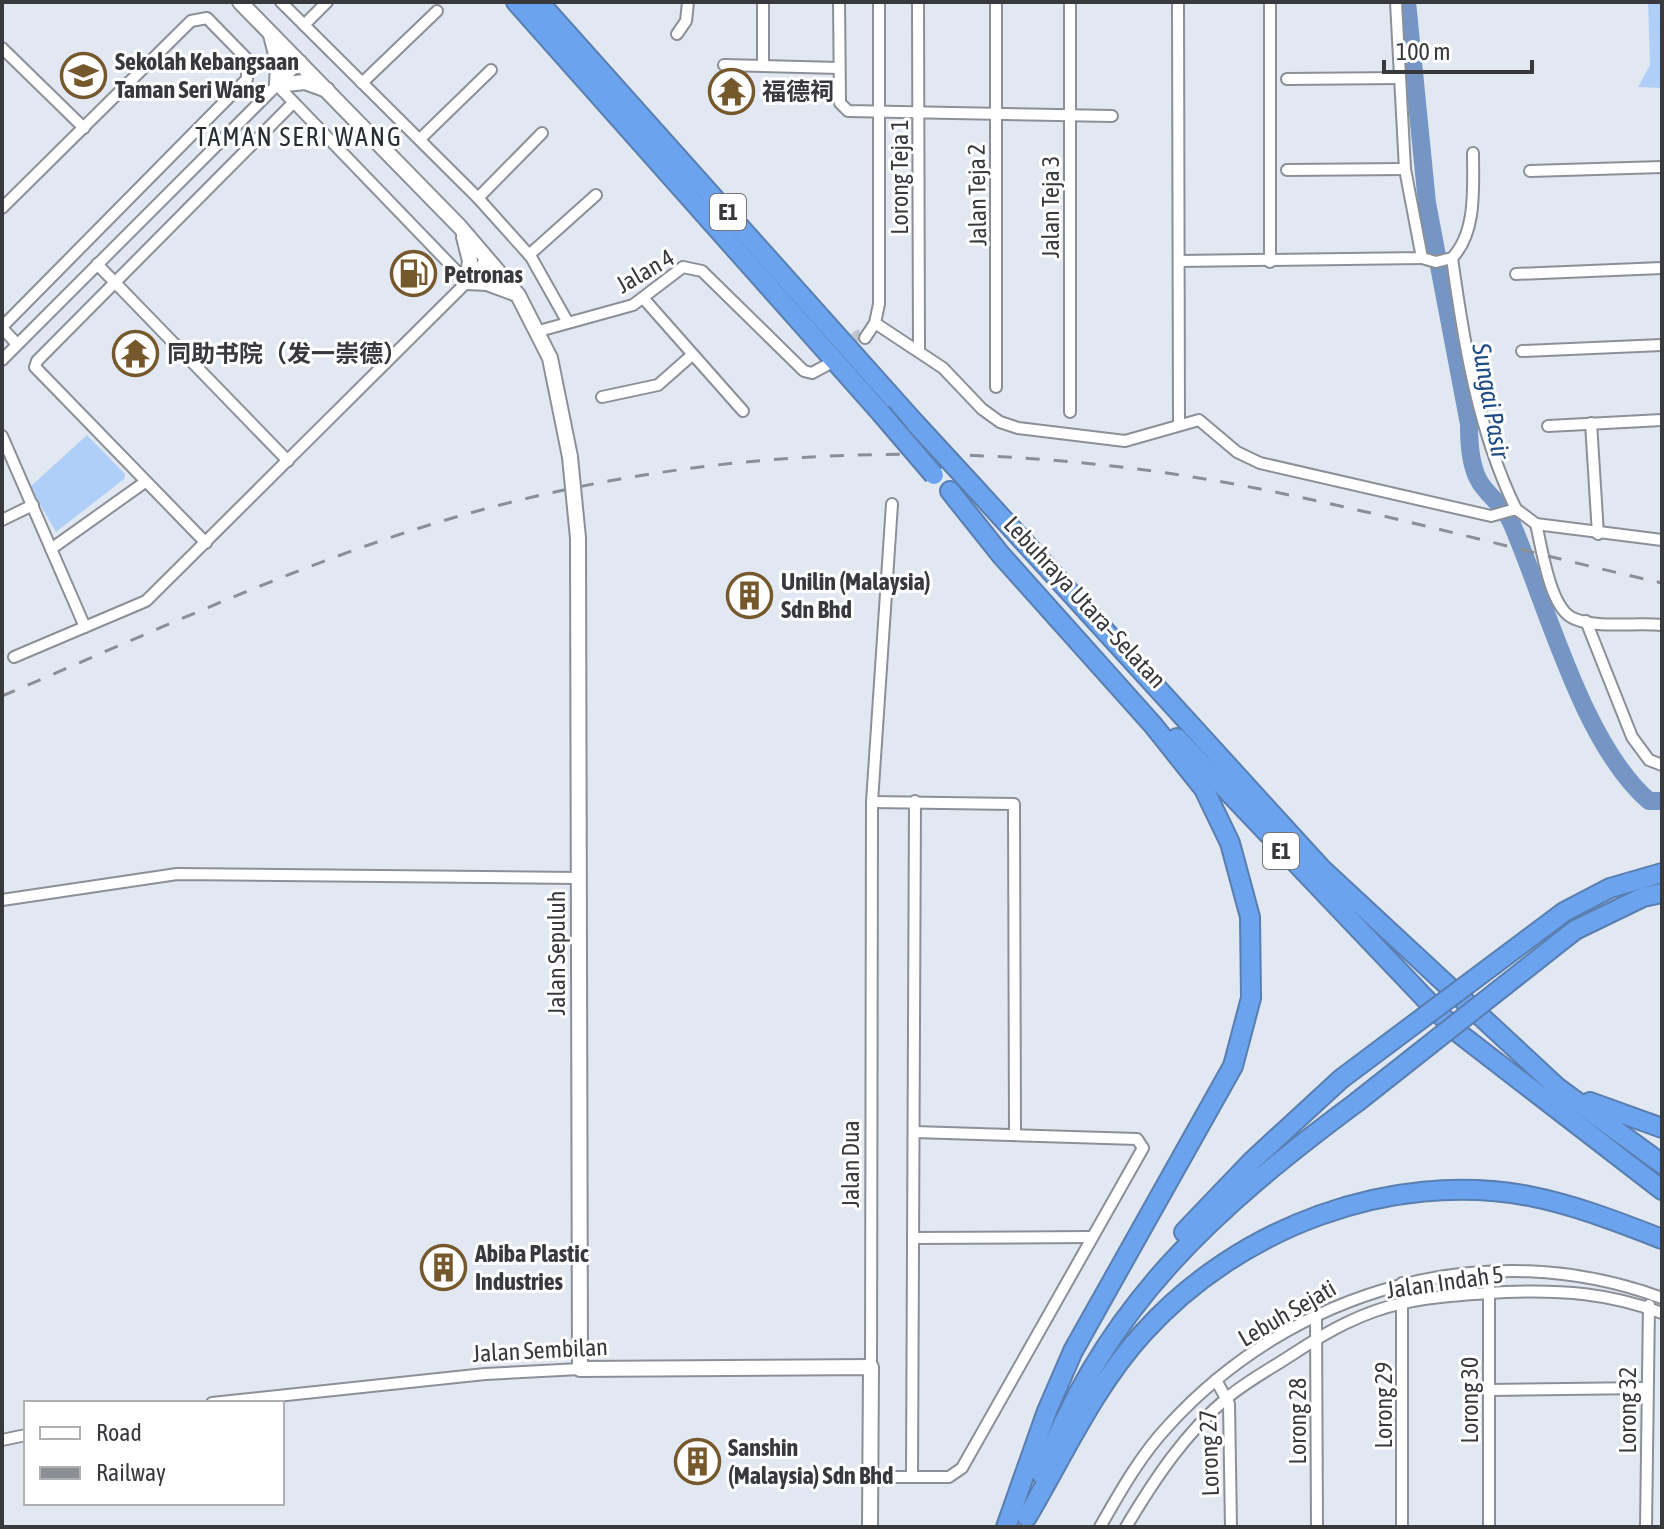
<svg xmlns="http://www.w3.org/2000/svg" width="1664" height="1529" font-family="'Asap Condensed','Noto Sans SC',sans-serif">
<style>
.green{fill:#b0cff8}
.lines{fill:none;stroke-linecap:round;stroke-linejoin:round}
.river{stroke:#7596c4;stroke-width:18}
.minor-tunnel{stroke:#c0c5cd;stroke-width:10;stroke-dasharray:10 5;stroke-linecap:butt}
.minor-casing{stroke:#8b9098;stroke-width:14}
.secondary-casing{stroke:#8b9098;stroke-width:18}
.motorway-casing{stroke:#597eb0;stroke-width:22}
.minor{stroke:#fff;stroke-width:10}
.secondary{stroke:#fff;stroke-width:14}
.motorway{stroke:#6ba3ee;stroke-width:18}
.rail{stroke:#8a8e95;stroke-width:3;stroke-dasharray:14 14;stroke-linecap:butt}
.secondary-bridge-casing{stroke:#8b9098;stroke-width:18;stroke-linecap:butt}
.motorway-bridge-casing{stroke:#597eb0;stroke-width:22;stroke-linecap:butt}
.secondary-bridge{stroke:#fff;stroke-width:14}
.motorway-bridge{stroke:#6ba3ee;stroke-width:18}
.labels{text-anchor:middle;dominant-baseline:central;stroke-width:6;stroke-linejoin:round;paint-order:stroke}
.shield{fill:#fff;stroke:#737477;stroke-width:2}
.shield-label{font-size:22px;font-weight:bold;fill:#37393d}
.poi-label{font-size:24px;font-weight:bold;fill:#37393d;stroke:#fff;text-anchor:start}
.street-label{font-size:24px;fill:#37393d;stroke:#fff}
.neighbourhood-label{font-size:26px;letter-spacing:2px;fill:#292d34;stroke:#fff}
.water-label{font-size:26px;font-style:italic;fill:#1f4c85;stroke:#fff}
</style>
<rect width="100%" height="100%" fill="#e2e8f1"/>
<g class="green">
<path d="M 1648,2 L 1662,2 L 1662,88 L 1638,87 L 1650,65 Z"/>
<path d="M 87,435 L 125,474 L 124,479 L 56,532 L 30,487 Z"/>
</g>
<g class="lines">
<path class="river" d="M 1407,2 L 1427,203 L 1469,424 C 1469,443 1470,468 1481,484 C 1490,497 1505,508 1511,522 C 1547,604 1582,743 1649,801 L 1662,801"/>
<path class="minor-tunnel" d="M 842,347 L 861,333"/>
<defs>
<g id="minor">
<path d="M 281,2 L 478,198 L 531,257 L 567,321"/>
<path d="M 839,2 L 840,103 L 848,111 L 1112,116"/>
<path d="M 918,2 L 919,351"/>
<path d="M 996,2 L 996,387"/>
<path d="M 1178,2 L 1179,425"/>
<path d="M 1270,2 L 1270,262"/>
<path d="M 304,25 L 327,2"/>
<path d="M 677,34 L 686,21 L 688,2"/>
<path d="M 2,48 L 84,128"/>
<path d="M 724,65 L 839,68"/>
<path d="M 763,66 L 763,2"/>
<path d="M 1287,79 L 1400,78"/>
<path d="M 362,83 L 437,11"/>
<path d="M 277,85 L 467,282"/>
<path d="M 420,139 L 491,70"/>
<path d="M 1287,170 L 1405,169"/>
<path d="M 1530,171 L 1662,167"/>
<path d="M 478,198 L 542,133"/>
<path d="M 2,208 L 191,21 L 207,18 L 247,59 L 247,79 L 2,327"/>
<path d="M 529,255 L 596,195"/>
<path d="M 1422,258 L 1436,262 L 1452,258 C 1477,232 1473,187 1473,153"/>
<path d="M 1452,258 C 1464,344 1478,431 1516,509"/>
<path d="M 1179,261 L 1422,258 L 1405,169 L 1396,2"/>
<path d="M 97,264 L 288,461"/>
<path d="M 1516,274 L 1662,268"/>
<path d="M 644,299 L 743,411"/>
<path d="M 875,323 L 943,368 L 982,409 L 1000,422 L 1018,428 L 1125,441 L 1199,420 L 1237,452 L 1260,463 L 1491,516 L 1516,509 L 1536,524 L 1662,540"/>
<path d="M 2,328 L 17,344"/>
<path d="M 539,331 L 633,305 L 683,267 L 702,271 L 804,371 L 812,373 L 827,365"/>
<path d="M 865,338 L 875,323 L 879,304 L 879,2"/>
<path d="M 1522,351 L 1662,345"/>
<path d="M 2,360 L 301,61"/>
<path d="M 602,397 L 658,385 L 692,355"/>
<path d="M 1070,412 L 1070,2"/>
<path d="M 1591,423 L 1598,534"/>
<path d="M 1548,426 L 1662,420"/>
<path d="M 2,436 L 85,627"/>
<path d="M 2,520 L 33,505"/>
<path d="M 1536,524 C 1542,548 1550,611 1575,619 C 1600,629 1635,622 1662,625"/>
<path d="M 206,543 L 35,367 L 37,361 L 293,103"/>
<path d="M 51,549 L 145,482"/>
<path d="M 1586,621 L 1632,737 L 1649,760 L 1662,765"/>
<path d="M 14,657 L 146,601 L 472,277 L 487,258"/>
<path d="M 872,802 L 1014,804 L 1015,1134"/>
<path d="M 2,900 L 177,874 L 578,878"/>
<path d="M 913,1238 L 1090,1237"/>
<path d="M 1402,1283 L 1402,1527"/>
<path d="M 1316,1315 L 1317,1527"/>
<path d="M 871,1367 L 872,802 L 892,504"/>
<path d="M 1216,1380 L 1229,1404 L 1231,1527"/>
<path d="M 1490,1390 L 1647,1388"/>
<path d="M 212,1403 L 485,1374 L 580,1369"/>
<path d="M 2,1440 L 26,1435"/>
<path d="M 871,1477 L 949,1477 L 962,1468 L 1143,1148 L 1137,1139 L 914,1132"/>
<path d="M 912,1477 L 915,801"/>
<path d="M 1100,1527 C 1120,1492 1140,1456 1168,1426 C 1293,1289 1487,1233 1662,1298"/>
<path d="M 1126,1527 C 1154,1480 1185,1433 1227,1398 C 1247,1381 1272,1368 1293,1354 C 1328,1331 1362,1312 1403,1303 C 1436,1296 1473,1294 1506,1292 C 1562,1290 1609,1293 1662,1313"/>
<path d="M 1489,1527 L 1489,1273"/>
<path d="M 1646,1527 L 1649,1305"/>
</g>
<g id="secondary">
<path d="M 240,2 L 460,227 L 518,295 L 550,358 L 570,457"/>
<path d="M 271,35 L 278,62 L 277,85 L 305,82 L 327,90"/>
<path d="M 464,237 L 470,261 L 467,282 L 487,283 L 514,293"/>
<path d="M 578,538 L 580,1369 L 871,1367 L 870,1527"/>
</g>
<g id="motorway">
<path d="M 516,2 L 881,413"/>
<path d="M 539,2 L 915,423"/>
<path d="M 973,486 L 1321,868 L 1558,1088 L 1662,1164"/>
<path d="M 950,491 L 1001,555 L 1153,725 L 1204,789 L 1230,843 L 1250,917 L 1251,998 L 1233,1066 L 1073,1351 L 1047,1411 L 1006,1527"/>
<path d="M 1177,738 L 1456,1031 L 1662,1190"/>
<path d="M 1564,912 L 1610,888 L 1662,873"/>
<path d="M 1575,930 L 1643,897 L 1662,893"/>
<path d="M 1590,1102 L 1662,1128"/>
<path d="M 1184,1232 L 1252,1161 L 1341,1079"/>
<path d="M 1042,1475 C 1103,1306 1217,1206 1357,1102"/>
<path d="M 1027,1517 C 1063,1456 1095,1385 1144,1332 C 1238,1228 1390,1170 1529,1196 C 1575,1205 1618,1222 1662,1239"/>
</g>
</defs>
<use href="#minor" class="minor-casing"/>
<use href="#secondary" class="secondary-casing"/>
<use href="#motorway" class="motorway-casing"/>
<use href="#minor" class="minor"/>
<use href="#secondary" class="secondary"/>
<use href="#motorway" class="motorway"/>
<path class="rail" d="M 2,696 C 170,625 338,544 516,501 C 750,443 998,441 1234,484 C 1378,511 1520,551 1662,583"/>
<defs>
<path id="secondary-bridge" d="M 570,457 L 578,538"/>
<g id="motorway-bridge">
<path d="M 881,413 L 934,475"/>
<path d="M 915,423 L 973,486"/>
<path d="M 1341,1079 L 1564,912"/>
<path d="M 1357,1102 L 1575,930"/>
</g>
</defs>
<use href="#secondary-bridge" class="secondary-bridge-casing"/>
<use href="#motorway-bridge" class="motorway-bridge-casing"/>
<use href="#secondary-bridge" class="secondary-bridge"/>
<use href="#motorway-bridge" class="motorway-bridge"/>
</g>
<defs>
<symbol id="school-ring" viewBox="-11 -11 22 22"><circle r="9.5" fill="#fff" stroke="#75582c" stroke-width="1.5"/><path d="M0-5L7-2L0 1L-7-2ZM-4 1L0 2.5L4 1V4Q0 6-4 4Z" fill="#75582c"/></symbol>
<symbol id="temple-ring" viewBox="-11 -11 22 22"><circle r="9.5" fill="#fff" stroke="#75582c" stroke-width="1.5"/><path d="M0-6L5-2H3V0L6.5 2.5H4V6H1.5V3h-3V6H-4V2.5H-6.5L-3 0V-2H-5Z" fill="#75582c"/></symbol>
<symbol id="fuel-ring" viewBox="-11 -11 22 22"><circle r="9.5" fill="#fff" stroke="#75582c" stroke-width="1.5"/><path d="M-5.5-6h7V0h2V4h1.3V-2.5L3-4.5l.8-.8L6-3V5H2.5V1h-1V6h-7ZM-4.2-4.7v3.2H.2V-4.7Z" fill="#75582c"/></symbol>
<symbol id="building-ring" viewBox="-11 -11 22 22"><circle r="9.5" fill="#fff" stroke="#75582c" stroke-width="1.5"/><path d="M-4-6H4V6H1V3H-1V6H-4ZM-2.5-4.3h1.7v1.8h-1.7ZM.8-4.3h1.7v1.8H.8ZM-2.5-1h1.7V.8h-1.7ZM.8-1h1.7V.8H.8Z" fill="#75582c"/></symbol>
</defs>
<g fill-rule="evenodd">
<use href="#school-ring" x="58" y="50" width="51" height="51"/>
<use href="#temple-ring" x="706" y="66" width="51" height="51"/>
<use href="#fuel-ring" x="388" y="248" width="51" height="51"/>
<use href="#temple-ring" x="110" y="328" width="51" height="51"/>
<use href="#building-ring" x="724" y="570" width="51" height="51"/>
<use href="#building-ring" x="418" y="1242" width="51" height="51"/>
<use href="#building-ring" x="672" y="1436" width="51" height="51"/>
</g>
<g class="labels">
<g class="shield">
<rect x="710" y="194" width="36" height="36" rx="6"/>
<rect x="1263" y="833" width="36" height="36" rx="6"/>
</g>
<g class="shield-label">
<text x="728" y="212">E1</text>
<text x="1281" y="851">E1</text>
</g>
<g class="poi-label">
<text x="115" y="61">Sekolah Kebangsaan<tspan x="115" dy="28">Taman Seri Wang</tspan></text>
<text x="762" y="91">福德祠</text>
<text x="444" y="274">Petronas</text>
<text x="167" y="353">同助书院（发一崇德）</text>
<text x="781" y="581">Unilin (Malaysia)<tspan x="781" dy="28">Sdn Bhd</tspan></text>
<text x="475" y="1253">Abiba Plastic<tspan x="475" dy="28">Industries</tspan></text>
<text x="728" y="1447">Sanshin<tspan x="728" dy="28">(Malaysia) Sdn Bhd</tspan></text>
</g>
<g class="street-label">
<text transform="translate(899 177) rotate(-90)">Lorong Teja 1</text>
<text transform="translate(977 195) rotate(-91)">Jalan Teja 2</text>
<text transform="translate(1050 207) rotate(-90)">Jalan Teja 3</text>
<text transform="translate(645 271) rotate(-30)">Jalan 4</text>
<text transform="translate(1085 602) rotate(47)">Lebuhraya Utara–Selatan</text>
<text transform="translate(556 953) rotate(-90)">Jalan Sepuluh</text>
<text transform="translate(850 1164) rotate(-90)">Jalan Dua</text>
<text transform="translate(1445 1282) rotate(-8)">Jalan Indah 5</text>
<text transform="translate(1287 1313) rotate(-30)">Lebuh Sejati</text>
<text transform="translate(540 1350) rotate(-3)">Jalan Sembilan</text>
<text transform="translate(1469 1400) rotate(-90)">Lorong 30</text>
<text transform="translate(1383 1405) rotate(-90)">Lorong 29</text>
<text transform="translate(1627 1410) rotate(-90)">Lorong 32</text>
<text transform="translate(1297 1421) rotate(-90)">Lorong 28</text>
<text transform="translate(1209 1453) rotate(-92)">Lorong 27</text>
</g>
<g class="neighbourhood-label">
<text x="299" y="137">TAMAN SERI WANG</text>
</g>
<g class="water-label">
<text transform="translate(1491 401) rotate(80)">Sungai Pasir</text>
</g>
</g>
<rect width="1664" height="1529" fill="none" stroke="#37393d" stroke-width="8"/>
<rect x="24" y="1401" width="260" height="104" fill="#ffffff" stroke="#afb0b1" stroke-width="2"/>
<rect x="40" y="1427" width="40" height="12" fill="#ffffff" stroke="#afb0b1" stroke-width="2"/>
<text x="96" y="1441" font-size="24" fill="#37393d">Road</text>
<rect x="40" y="1467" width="40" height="12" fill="#8a8e95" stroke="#afb0b1" stroke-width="2"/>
<text x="96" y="1481" font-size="24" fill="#37393d">Railway</text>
<path d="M1384 60v12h148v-12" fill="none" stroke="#37393d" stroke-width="4"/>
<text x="1396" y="60" font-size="24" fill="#37393d" stroke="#ffffff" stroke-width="6" paint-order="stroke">100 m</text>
</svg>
